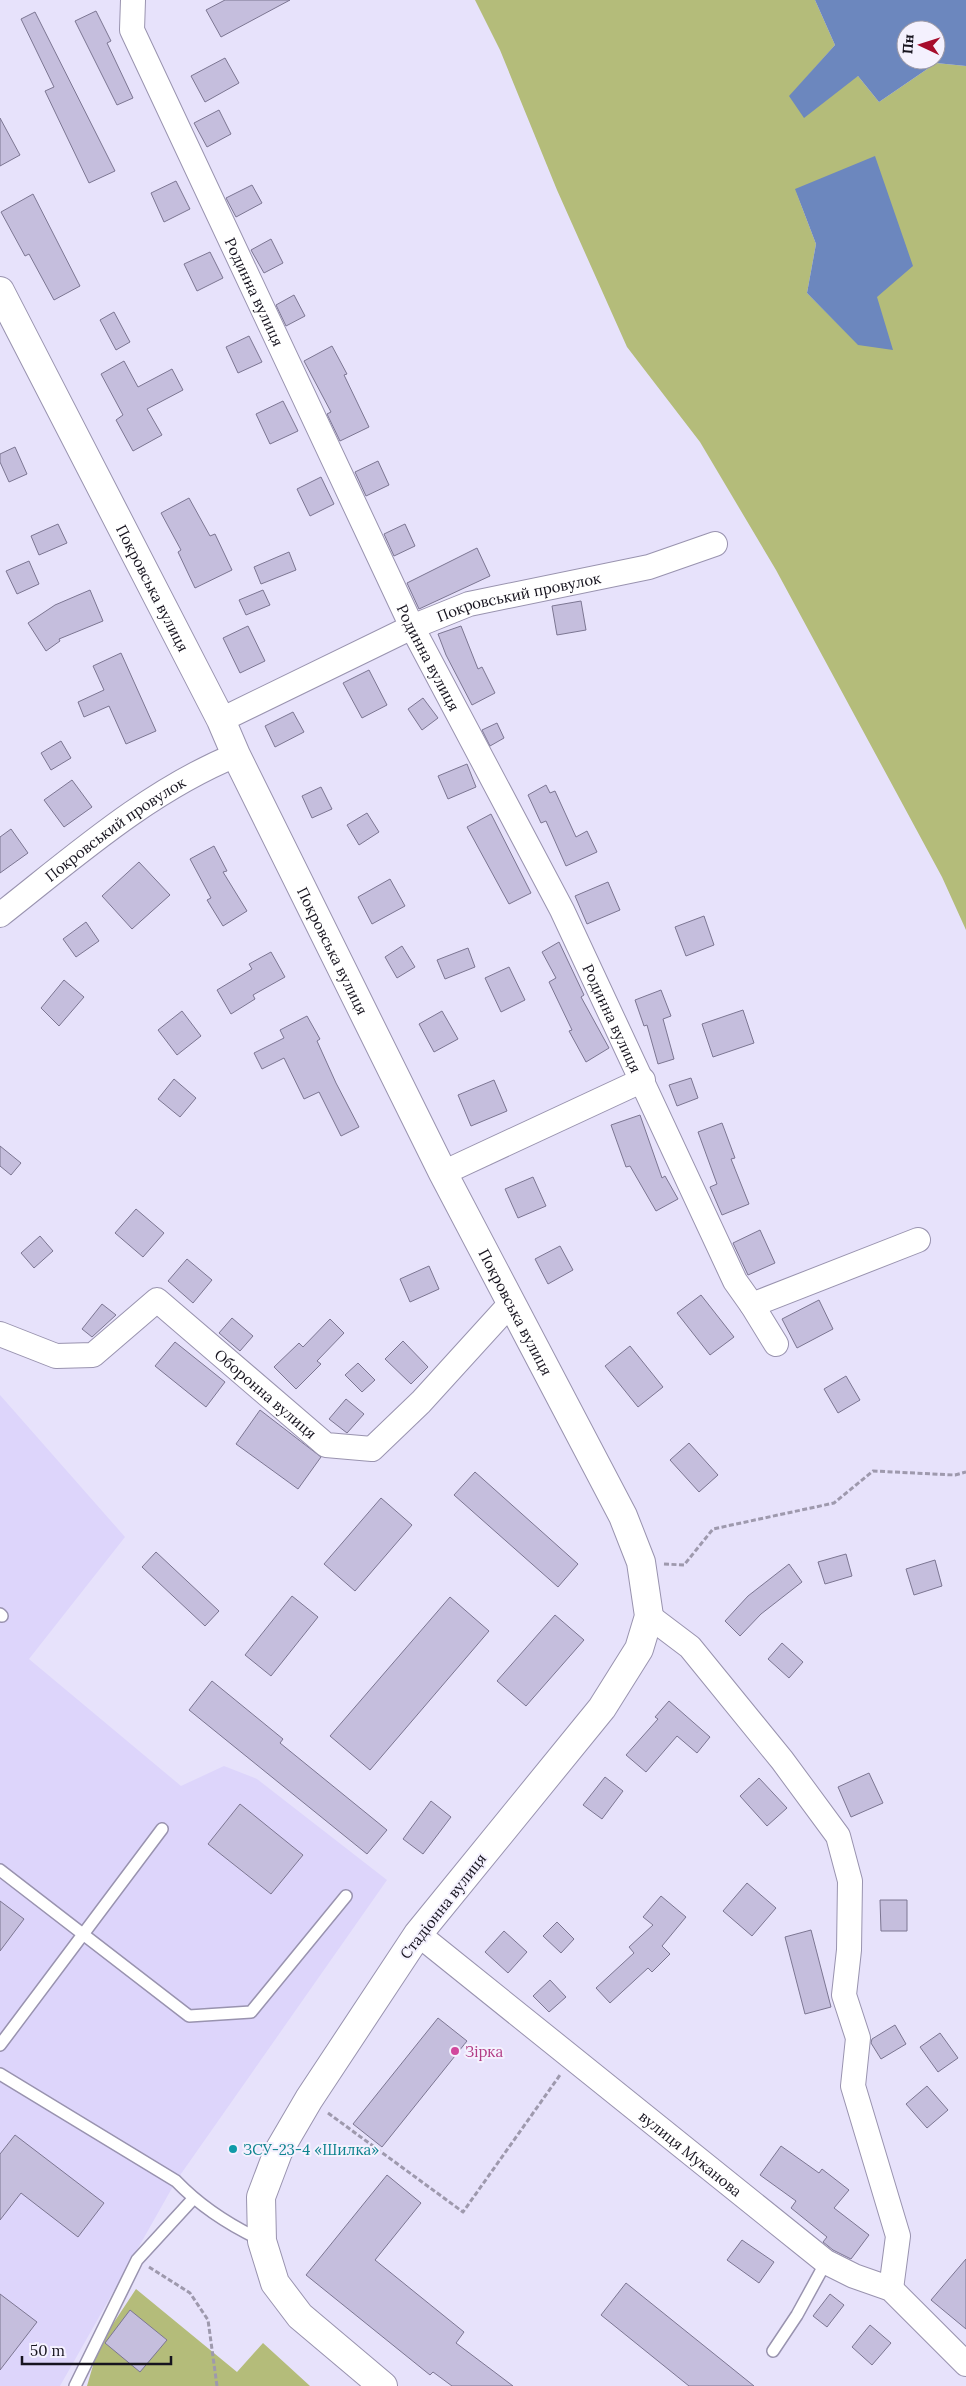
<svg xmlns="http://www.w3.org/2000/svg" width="966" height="2386" font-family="Lora,serif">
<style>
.built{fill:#ddd5fb}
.green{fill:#b4bc7a;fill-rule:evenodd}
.water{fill:#6c87be;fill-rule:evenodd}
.building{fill:#c5bedd;stroke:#7c7692}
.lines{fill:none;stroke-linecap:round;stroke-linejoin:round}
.lane-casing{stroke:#9993af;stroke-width:14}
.street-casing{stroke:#9993af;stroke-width:26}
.secondary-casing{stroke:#9993af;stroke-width:30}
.path{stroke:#9e99ad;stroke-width:3;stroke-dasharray:5 2.5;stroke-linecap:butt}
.lane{stroke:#fff;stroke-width:11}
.street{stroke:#fff;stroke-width:24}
.secondary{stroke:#fff;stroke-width:28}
.hotel-dot{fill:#d1479c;stroke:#f4f1fe;stroke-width:2}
.culture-dot{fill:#0f9aa8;stroke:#f4f1fe;stroke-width:2}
.labels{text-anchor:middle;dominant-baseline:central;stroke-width:4;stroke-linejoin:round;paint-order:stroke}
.street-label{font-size:15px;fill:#17141f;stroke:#f4f1fe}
.hotel-label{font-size:15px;fill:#b23c85;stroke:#f4f1fe;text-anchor:start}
.culture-label{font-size:15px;fill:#0d838f;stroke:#f4f1fe;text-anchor:start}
</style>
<rect width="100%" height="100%" fill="#e7e2fb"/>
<path class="built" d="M 0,1395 L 125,1537 L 29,1659 L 181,1786 L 224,1766 L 257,1779 L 387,1880 L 176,2181 L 60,2386 L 0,2386 Z"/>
<g class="green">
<path d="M 475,0 L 815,0 L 835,45 L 790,96 L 858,76 L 879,102 L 936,63 L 966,66 L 966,930 L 942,877 L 776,570 L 700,442 L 627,347 L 557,190 L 500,50 ZM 795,189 L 858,344 L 807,293 L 816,244 Z"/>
<path d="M 136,2289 L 237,2372 L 263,2343 L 310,2386 L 87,2386 L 99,2345 Z"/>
</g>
<g class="water">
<path d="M 815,0 L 966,0 L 966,66 L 936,63 L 879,102 L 858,76 L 804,118 L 789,96 L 835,45 ZM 906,30 L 936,30 L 936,60 L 906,60 Z"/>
<path d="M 875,156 L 913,266 L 877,297 L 893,350 L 858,345 L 807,293 L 816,244 L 795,189 Z"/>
</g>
<g class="building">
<path d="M 225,0 L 290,0 L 221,37 L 206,10 Z"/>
<path d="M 96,11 L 111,41 L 107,43 L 133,98 L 117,105 L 75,21 Z"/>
<path d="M 35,12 L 115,171 L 89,183 L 45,91 L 54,87 L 21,19 Z"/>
<path d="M 225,58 L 239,83 L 205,102 L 191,76 Z"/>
<path d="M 219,110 L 231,134 L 207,147 L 194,123 Z"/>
<path d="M 0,118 L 20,155 L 0,166 Z"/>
<path d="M 176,181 L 190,209 L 164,222 L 151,193 Z"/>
<path d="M 252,185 L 262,203 L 236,217 L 226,198 Z"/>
<path d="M 33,194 L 80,286 L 54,300 L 29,254 L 25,256 L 1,212 Z"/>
<path d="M 271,239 L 283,263 L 264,273 L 251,250 Z"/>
<path d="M 210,252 L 223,278 L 197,291 L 184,264 Z"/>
<path d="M 294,295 L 305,316 L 286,326 L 276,305 Z"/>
<path d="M 114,312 L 130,342 L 116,350 L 100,320 Z"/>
<path d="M 249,336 L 262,362 L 238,373 L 226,347 Z"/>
<path d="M 332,346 L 347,374 L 344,375 L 369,427 L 340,441 L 327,414 L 331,412 L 304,361 Z"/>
<path d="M 124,361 L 138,387 L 172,369 L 183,390 L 147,409 L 162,435 L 133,451 L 116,420 L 123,415 L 101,374 Z"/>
<path d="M 283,401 L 298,431 L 270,444 L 256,414 Z"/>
<path d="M 15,447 L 27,474 L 9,482 L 0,462 L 0,454 Z"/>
<path d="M 378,461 L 389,485 L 366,496 L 355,472 Z"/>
<path d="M 321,477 L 334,504 L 310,516 L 297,489 Z"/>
<path d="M 189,498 L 210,536 L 215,534 L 232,570 L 195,588 L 178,552 L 181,550 L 161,513 Z"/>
<path d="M 58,524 L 67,543 L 39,555 L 31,536 Z"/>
<path d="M 405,524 L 415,546 L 394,556 L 384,534 Z"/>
<path d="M 477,548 L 490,576 L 419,609 L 407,583 Z"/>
<path d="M 289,552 L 296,570 L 261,584 L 254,567 Z"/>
<path d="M 29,561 L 39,584 L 17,594 L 6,571 Z"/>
<path d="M 90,590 L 103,621 L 59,639 L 60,641 L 46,651 L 28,623 L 55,605 Z"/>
<path d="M 263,590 L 270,605 L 246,615 L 239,600 Z"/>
<path d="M 581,601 L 586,630 L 557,635 L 552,606 Z"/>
<path d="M 248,626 L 265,661 L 240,673 L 223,638 Z"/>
<path d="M 461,626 L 478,669 L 482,667 L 495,693 L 472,705 L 446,655 L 438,634 Z"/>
<path d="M 121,653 L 156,731 L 126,744 L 109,706 L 84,717 L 78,702 L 104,690 L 93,666 Z"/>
<path d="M 369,670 L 387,705 L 362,718 L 343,683 Z"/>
<path d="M 423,698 L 438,718 L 422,730 L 408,709 Z"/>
<path d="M 293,712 L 304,732 L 275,747 L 265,726 Z"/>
<path d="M 497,723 L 504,738 L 490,746 L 482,730 Z"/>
<path d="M 61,741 L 71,758 L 51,770 L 41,753 Z"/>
<path d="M 467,764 L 476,787 L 448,799 L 438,776 Z"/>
<path d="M 72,780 L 92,807 L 64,827 L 44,800 Z"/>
<path d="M 546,785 L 550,793 L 555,791 L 576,837 L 587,831 L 597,852 L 566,866 L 546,821 L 541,823 L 528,795 Z"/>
<path d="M 321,787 L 332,809 L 312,818 L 302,796 Z"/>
<path d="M 367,813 L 379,832 L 359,845 L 347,825 Z"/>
<path d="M 491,814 L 531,893 L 509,904 L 467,827 Z"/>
<path d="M 11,829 L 28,853 L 0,873 L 0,837 Z"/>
<path d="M 214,846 L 227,871 L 223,872 L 247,911 L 223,926 L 207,900 L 211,898 L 190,859 Z"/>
<path d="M 139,862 L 170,895 L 132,929 L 102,896 Z"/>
<path d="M 390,879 L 405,906 L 372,924 L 358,897 Z"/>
<path d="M 608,882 L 620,910 L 587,924 L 575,896 Z"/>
<path d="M 704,916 L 714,945 L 686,956 L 675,927 Z"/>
<path d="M 86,922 L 99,941 L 76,957 L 63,939 Z"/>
<path d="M 559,942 L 584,995 L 581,997 L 609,1048 L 586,1062 L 569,1031 L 572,1030 L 549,982 L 556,978 L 542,952 Z"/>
<path d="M 402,946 L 415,967 L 397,978 L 385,957 Z"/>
<path d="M 468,948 L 475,967 L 445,979 L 437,960 Z"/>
<path d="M 271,952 L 285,977 L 253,995 L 255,999 L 231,1014 L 217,990 L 252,969 L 249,964 Z"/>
<path d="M 509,967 L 525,1000 L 501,1012 L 485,978 Z"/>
<path d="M 64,980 L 84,997 L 59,1026 L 41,1008 Z"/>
<path d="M 661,990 L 671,1016 L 663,1019 L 674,1059 L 658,1064 L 647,1025 L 644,1026 L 635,1000 Z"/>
<path d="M 743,1010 L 754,1043 L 713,1057 L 702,1024 Z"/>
<path d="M 182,1011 L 201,1036 L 177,1055 L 158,1030 Z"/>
<path d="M 442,1011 L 458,1039 L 434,1052 L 419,1024 Z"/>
<path d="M 307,1016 L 320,1039 L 317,1041 L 336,1083 L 359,1127 L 341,1136 L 319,1092 L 304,1099 L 284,1058 L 262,1069 L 254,1053 L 284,1038 L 280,1030 Z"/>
<path d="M 691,1078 L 698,1098 L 677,1106 L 669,1085 Z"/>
<path d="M 174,1079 L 196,1098 L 180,1117 L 158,1099 Z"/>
<path d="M 494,1080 L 507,1111 L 471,1126 L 458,1095 Z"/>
<path d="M 640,1115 L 662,1178 L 665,1176 L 678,1199 L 656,1211 L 630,1166 L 626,1167 L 611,1125 Z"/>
<path d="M 722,1123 L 735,1158 L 731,1159 L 749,1204 L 722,1215 L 710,1187 L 717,1184 L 698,1132 Z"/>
<path d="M 0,1146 L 21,1163 L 11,1175 L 0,1166 Z"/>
<path d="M 533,1177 L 546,1206 L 518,1218 L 505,1189 Z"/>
<path d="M 136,1209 L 164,1233 L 143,1257 L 115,1233 Z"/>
<path d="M 760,1230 L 775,1263 L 748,1275 L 733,1243 Z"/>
<path d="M 40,1236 L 53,1251 L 34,1268 L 21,1253 Z"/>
<path d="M 560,1246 L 573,1270 L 548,1284 L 535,1259 Z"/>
<path d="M 187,1259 L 212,1280 L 193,1303 L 168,1281 Z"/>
<path d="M 429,1266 L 439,1289 L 410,1302 L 400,1279 Z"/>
<path d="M 701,1295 L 734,1337 L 710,1355 L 677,1313 Z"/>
<path d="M 819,1300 L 833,1329 L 797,1348 L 782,1319 Z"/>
<path d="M 102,1304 L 116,1315 L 92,1337 L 82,1329 Z"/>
<path d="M 232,1318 L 253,1336 L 240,1351 L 219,1333 Z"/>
<path d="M 330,1319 L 344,1333 L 317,1361 L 321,1364 L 296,1389 L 274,1367 L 299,1343 L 303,1347 Z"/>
<path d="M 403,1341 L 428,1367 L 411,1384 L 385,1359 Z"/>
<path d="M 175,1342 L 225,1382 L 206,1407 L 155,1366 Z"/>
<path d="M 630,1346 L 663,1387 L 638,1407 L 605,1366 Z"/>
<path d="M 358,1363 L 375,1380 L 362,1392 L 345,1375 Z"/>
<path d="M 846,1376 L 860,1400 L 838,1413 L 824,1389 Z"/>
<path d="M 346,1399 L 364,1414 L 347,1433 L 329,1419 Z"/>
<path d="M 260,1410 L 321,1457 L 298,1489 L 236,1444 Z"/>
<path d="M 689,1443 L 718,1475 L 699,1492 L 670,1460 Z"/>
<path d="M 475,1472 L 578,1564 L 558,1587 L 454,1495 Z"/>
<path d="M 381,1498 L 412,1525 L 355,1591 L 324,1564 Z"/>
<path d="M 156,1552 L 219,1611 L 205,1626 L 142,1567 Z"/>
<path d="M 846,1554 L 852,1576 L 825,1584 L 818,1562 Z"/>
<path d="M 935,1560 L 942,1586 L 914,1595 L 906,1569 Z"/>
<path d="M 789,1564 L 802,1582 L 761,1614 L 740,1636 L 725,1621 L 748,1596 Z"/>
<path d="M 292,1596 L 318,1617 L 271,1676 L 245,1655 Z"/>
<path d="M 450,1597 L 489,1631 L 370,1770 L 330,1736 Z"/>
<path d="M 555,1615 L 584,1640 L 526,1706 L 497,1681 Z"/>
<path d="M 782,1643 L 803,1662 L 789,1678 L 768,1659 Z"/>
<path d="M 212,1681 L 283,1739 L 280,1743 L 387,1830 L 367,1854 L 189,1710 Z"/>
<path d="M 669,1701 L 710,1737 L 697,1753 L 677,1736 L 646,1772 L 626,1755 L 658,1719 L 655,1717 Z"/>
<path d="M 869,1773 L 883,1803 L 851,1817 L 838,1787 Z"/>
<path d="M 605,1777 L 623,1791 L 602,1819 L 583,1805 Z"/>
<path d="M 759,1778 L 787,1808 L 767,1826 L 740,1796 Z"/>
<path d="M 431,1801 L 451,1817 L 423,1854 L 403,1839 Z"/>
<path d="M 240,1804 L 303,1855 L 271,1894 L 208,1844 Z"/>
<path d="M 747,1883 L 776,1908 L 752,1936 L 723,1911 Z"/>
<path d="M 661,1896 L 686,1917 L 662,1946 L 670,1954 L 652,1972 L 648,1968 L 610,2003 L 596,1988 L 634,1953 L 629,1947 L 653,1925 L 643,1917 Z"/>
<path d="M 880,1900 L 907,1900 L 907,1931 L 881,1931 Z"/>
<path d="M 0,1901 L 24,1919 L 0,1951 Z"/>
<path d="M 557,1922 L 574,1939 L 561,1953 L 543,1936 Z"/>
<path d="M 811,1930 L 831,2007 L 805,2014 L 785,1937 Z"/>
<path d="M 504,1931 L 527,1952 L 508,1973 L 485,1952 Z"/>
<path d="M 550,1980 L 566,1997 L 549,2012 L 533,1996 Z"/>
<path d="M 438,2018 L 467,2041 L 382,2147 L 353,2124 Z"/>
<path d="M 895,2025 L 906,2044 L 881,2059 L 871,2043 L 872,2039 Z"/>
<path d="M 940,2033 L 958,2058 L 938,2072 L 920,2047 Z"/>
<path d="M 927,2086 L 948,2110 L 927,2128 L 906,2104 Z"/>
<path d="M 15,2135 L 104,2203 L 78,2237 L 21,2193 L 0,2220 L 0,2154 Z"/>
<path d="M 781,2146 L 819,2173 L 822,2169 L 849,2190 L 834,2208 L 869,2235 L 851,2259 L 833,2250 L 823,2242 L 827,2237 L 791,2208 L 796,2201 L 760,2175 Z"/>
<path d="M 387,2175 L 421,2203 L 375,2260 L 464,2332 L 456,2343 L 513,2386 L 452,2386 L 433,2372 L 430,2375 L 306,2275 Z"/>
<path d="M 742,2240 L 774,2262 L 759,2283 L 727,2260 Z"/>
<path d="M 966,2259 L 966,2329 L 931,2300 Z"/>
<path d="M 626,2283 L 754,2386 L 689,2386 L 601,2315 Z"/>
<path d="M 0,2294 L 37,2322 L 0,2370 Z"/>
<path d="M 830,2294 L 844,2305 L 827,2327 L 813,2316 Z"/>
<path d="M 130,2310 L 167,2340 L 140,2372 L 105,2343 Z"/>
<path d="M 870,2325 L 891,2343 L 872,2365 L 852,2347 Z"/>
</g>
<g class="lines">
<defs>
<g id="lane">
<path d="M 0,1614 L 2,1616"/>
<path d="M 0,1870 L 189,2016 L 251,2012 L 346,1896"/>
<path d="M 0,2045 L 162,1829"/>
<path d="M 0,2074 L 176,2181 C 201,2207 229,2225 261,2240"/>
<path d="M 773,2351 L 797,2315 L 826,2262"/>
<path d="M 75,2386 L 137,2260 L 193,2199"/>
</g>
<g id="street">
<path id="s1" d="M 133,0 L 132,30 L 412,627 L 562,910 L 735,1281 L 752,1305 L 918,1240"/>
<path id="s2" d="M 221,720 L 412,627 L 469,604 L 649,567 L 715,544"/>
<path id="s3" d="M 0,915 C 74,857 148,791 236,755"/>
<path d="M 443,1173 L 643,1080"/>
<path d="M 752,1305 L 776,1344"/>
<path id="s4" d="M 0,1334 L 56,1356 L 93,1355 L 157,1300 L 326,1445 L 372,1449 L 421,1402 L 511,1303"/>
<path d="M 649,1616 L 690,1647 L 782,1760 L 838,1836 L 850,1881 L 849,1950 L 844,1995 L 858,2038 L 853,2086 L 898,2236 L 891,2289"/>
<path id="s5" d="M 418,1934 L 826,2262 L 854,2276 L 891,2289 L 966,2364"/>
</g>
<g id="secondary">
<path id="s6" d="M 0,291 L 221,720 L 236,755 L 443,1173 L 623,1516 L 641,1562 L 649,1616 L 639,1649 L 602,1708 L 418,1934 L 309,2099 L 278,2152 L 261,2197 L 262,2241 L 275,2283 L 300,2316 L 383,2386"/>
</g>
</defs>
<use href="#lane" class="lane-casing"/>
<use href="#street" class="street-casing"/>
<use href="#secondary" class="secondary-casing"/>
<g class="path">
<path d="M 664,1564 L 684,1565 L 713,1529 L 834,1503 L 873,1471 L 955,1475 L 966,1472"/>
<path d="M 328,2113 L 463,2212 L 560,2075"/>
<path d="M 149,2267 L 190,2293 L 208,2320 L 217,2386"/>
</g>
<use href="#lane" class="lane"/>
<use href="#street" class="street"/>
<use href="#secondary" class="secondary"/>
</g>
<circle class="hotel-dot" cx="455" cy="2051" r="5"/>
<circle class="culture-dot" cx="233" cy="2149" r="5"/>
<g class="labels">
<g class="street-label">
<text stroke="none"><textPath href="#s1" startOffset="319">Родинна вулиця</textPath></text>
<text stroke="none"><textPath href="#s6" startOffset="334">Покровська вулиця</textPath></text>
<text stroke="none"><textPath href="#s2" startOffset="324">Покровський провулок</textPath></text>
<text stroke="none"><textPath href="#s1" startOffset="724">Родинна вулиця</textPath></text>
<text stroke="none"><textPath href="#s3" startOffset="144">Покровський провулок</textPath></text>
<text stroke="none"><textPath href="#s6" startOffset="739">Покровська вулиця</textPath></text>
<text stroke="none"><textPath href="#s1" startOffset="1129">Родинна вулиця</textPath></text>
<text stroke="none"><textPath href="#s6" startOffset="1144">Покровська вулиця</textPath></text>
<text stroke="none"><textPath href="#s4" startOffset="325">Оборонна вулиця</textPath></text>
<text transform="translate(443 1906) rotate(-52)">Стадіонна вулиця</text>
<text stroke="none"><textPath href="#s5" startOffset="350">вулиця Муканова</textPath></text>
</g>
<g class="hotel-label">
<text x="465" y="2051">Зірка</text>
</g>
<g class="culture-label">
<text x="243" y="2149">ЗСУ-23-4 «Шилка»</text>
</g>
</g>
<g transform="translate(921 45) rotate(274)"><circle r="24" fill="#f4f1fe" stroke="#9c99a5"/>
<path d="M0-4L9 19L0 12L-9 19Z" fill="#a60c2c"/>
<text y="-8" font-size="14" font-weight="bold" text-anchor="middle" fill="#17141f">Пн</text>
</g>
<path d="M22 2356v8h149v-8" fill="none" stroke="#17141f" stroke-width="2.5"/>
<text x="30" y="2356" font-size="15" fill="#17141f" stroke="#f4f1fe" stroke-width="4" paint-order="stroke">50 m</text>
</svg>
